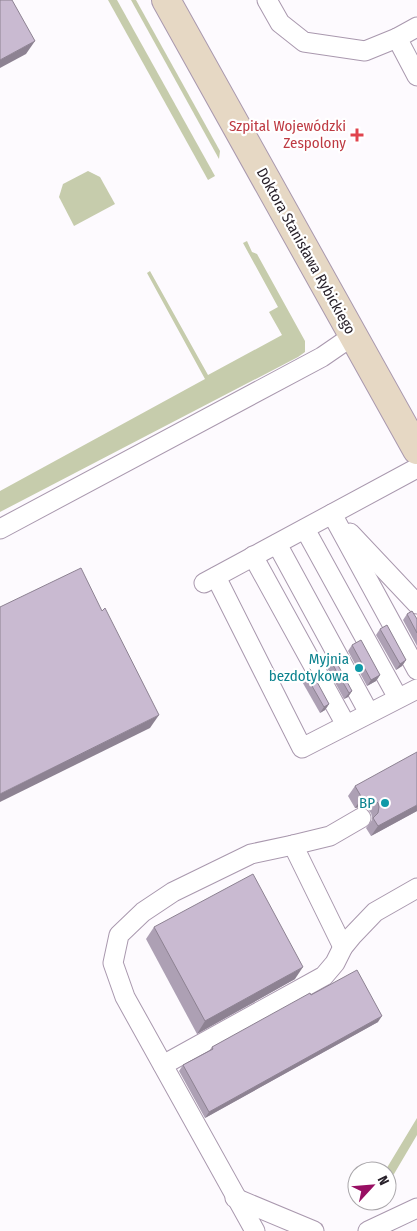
<svg xmlns="http://www.w3.org/2000/svg" width="417" height="1231" font-family="'Fira Sans Condensed',sans-serif">
<style>
.green{fill:#c6ccac}
.lines{fill:none;stroke-linecap:round;stroke-linejoin:round}
.lane-casing{stroke:#a998ae;stroke-width:21}
.secondary-casing{stroke:#a998ae;stroke-width:30}
.lane{stroke:#fff;stroke-width:19}
.secondary{stroke:#e6d8c4;stroke-width:28}
.wall{fill:#ada0b4}
.shaded-wall{fill:#8d8292}
.building{fill:#c9bad1;stroke:#8d8292}
.health-dot{fill:#e0444e;stroke:#fff;stroke-width:2}
.culture-dot{fill:#0f9aa8;stroke:#fff;stroke-width:2}
.labels{text-anchor:middle;dominant-baseline:central;stroke-width:4.5;stroke-linejoin:round;paint-order:stroke}
.health-label{font-size:15px;fill:#be3a42;stroke:#fff;text-anchor:end}
.street-label{font-size:15px;fill:#28212a;stroke:#fff}
.culture-label{font-size:15px;fill:#0d838f;stroke:#fff;text-anchor:end}
</style>
<rect width="100%" height="100%" fill="#fdfafe"/>
<g class="green">
<path d="M 108,0 L 117,0 L 215,176 L 208,180 Z"/>
<path d="M 131,0 L 136,0 L 220,151 L 219,159 Z"/>
<path d="M 88,171 L 100,177 L 115,204 L 74,226 L 59,197 L 63,184 Z"/>
<path d="M 247,241 L 252,252 L 257,254 L 305,341 L 305,352 L 298,357 L 0,512 L 0,491 L 205,379 L 147,273 L 150,271 L 208,375 L 282,335 L 269,312 L 278,307 L 243,243 Z"/>
<path d="M 417,1118 L 417,1135 L 394,1174 L 387,1181 L 387,1171 L 385,1171 Z"/>
</g>
<g class="lines">
<defs>
<g id="lane">
<path d="M 267,0 L 280,23 L 304,42 L 365,51 L 397,38"/>
<path d="M 417,27 L 397,38 L 417,76"/>
<path d="M 332,514 L 417,670"/>
<path d="M 0,529 L 322,357 L 354,335"/>
<path d="M 305,529 L 398,698"/>
<path d="M 350,533 L 417,604"/>
<path d="M 277,544 L 369,713"/>
<path d="M 253,556 L 346,725"/>
<path d="M 216,577 L 302,748 L 417,689"/>
<path d="M 204,583 L 417,468"/>
<path d="M 293,845 L 343,947"/>
<path d="M 163,1065 L 324,976 L 335,963 L 343,947 L 352,936 L 375,912 L 417,888"/>
<path d="M 235,1198 L 314,1231"/>
<path d="M 255,1231 L 125,997 L 113,963 L 119,935 L 143,912 L 173,892 L 251,854 L 293,845 L 330,836 L 361,818"/>
<path d="M 368,1231 L 417,1208"/>
</g>
<path id="secondary" d="M 166,0 L 417,450"/>
</defs>
<use href="#lane" class="lane-casing"/>
<use href="#secondary" class="secondary-casing"/>
<use href="#lane" class="lane"/>
<use href="#secondary" class="secondary"/>
</g>
<g class="wall">
<path d="M 407,614 L 417,619 L 417,646 L 403,620 Z"/>
<path d="M 380,629 L 406,660 L 402,666 L 396,670 L 376,635 Z"/>
<path d="M 352,645 L 380,675 L 376,681 L 367,686 L 348,651 Z"/>
<path d="M 329,658 L 352,691 L 348,697 L 344,699 L 325,664 Z"/>
<path d="M 304,672 L 329,704 L 325,710 L 320,713 L 300,678 Z"/>
<path d="M 355,786 L 417,811 L 371,836 L 366,828 L 372,820 L 372,817 L 371,813 L 366,808 L 360,807 L 355,808 L 348,796 Z"/>
<path d="M 154,927 L 295,979 L 197,1034 L 146,939 Z"/>
<path d="M 311,995 L 378,1022 L 205,1118 L 179,1071 L 183,1065 L 209,1051 L 212,1047 Z"/>
</g>
<g class="shaded-wall">
<path d="M 35,41 L 26,54 L 0,68 L 0,60 Z"/>
<path d="M 406,660 L 402,666 L 396,670 L 400,664 Z"/>
<path d="M 380,675 L 376,681 L 367,686 L 371,680 Z"/>
<path d="M 352,691 L 348,697 L 344,699 L 349,693 Z"/>
<path d="M 329,704 L 325,710 L 320,713 L 324,707 Z"/>
<path d="M 159,715 L 150,728 L 0,802 L 0,794 Z"/>
<path d="M 368,797 L 373,798 L 366,808 L 360,807 L 355,808 L 362,798 Z"/>
<path d="M 417,805 L 417,811 L 371,836 L 378,826 Z"/>
<path d="M 303,967 L 295,979 L 197,1034 L 205,1021 Z"/>
<path d="M 382,1016 L 378,1022 L 205,1118 L 209,1112 Z"/>
</g>
<g class="building">
<path d="M 0,0 L 12,0 L 35,41 L 0,60 Z"/>
<path d="M 81,568 L 102,611 L 105,608 L 159,715 L 0,794 L 0,607 Z"/>
<path d="M 412,611 L 417,619 L 417,633 L 407,614 Z"/>
<path d="M 387,625 L 406,660 L 400,664 L 380,629 Z"/>
<path d="M 361,640 L 380,675 L 371,680 L 352,645 Z"/>
<path d="M 333,656 L 352,691 L 349,693 L 329,658 Z"/>
<path d="M 310,669 L 329,704 L 324,707 L 304,672 Z"/>
<path d="M 417,752 L 417,805 L 378,826 L 373,818 L 378,813 L 379,807 L 378,803 L 373,798 L 368,797 L 362,798 L 355,786 Z"/>
<path d="M 253,874 L 303,967 L 205,1021 L 154,927 Z"/>
<path d="M 357,970 L 382,1016 L 209,1112 L 183,1065 L 213,1049 L 212,1047 L 310,993 L 311,995 Z"/>
</g>
<path class="health-dot" d="M354.5 127.5h5v5h5v5h-5v5h-5v-5h-5v-5h5z"/>
<g class="culture-dot">
<circle cx="359" cy="668" r="5"/>
<circle cx="385" cy="803" r="5"/>
</g>
<g class="labels">
<g class="health-label">
<text x="346" y="126">Szpital Wojewódzki<tspan x="346" dy="17">Zespolony</tspan></text>
</g>
<g class="street-label">
<text transform="translate(306 251) rotate(61)">Doktora Stanisława Rybickiego</text>
</g>
<g class="culture-label">
<text x="349" y="659">Myjnia<tspan x="349" dy="17">bezdotykowa</tspan></text>
<text x="375" y="803">BP</text>
</g>
</g>
<g transform="translate(372 1186) rotate(64)"><circle r="24" fill="#ffffff" stroke="#a9a6aa"/>
<path d="M0-4L9 19L0 12L-9 19Z" fill="#980f63"/>
<text y="-8" font-size="14" font-weight="bold" text-anchor="middle" fill="#28212a">N</text>
</g>
</svg>
